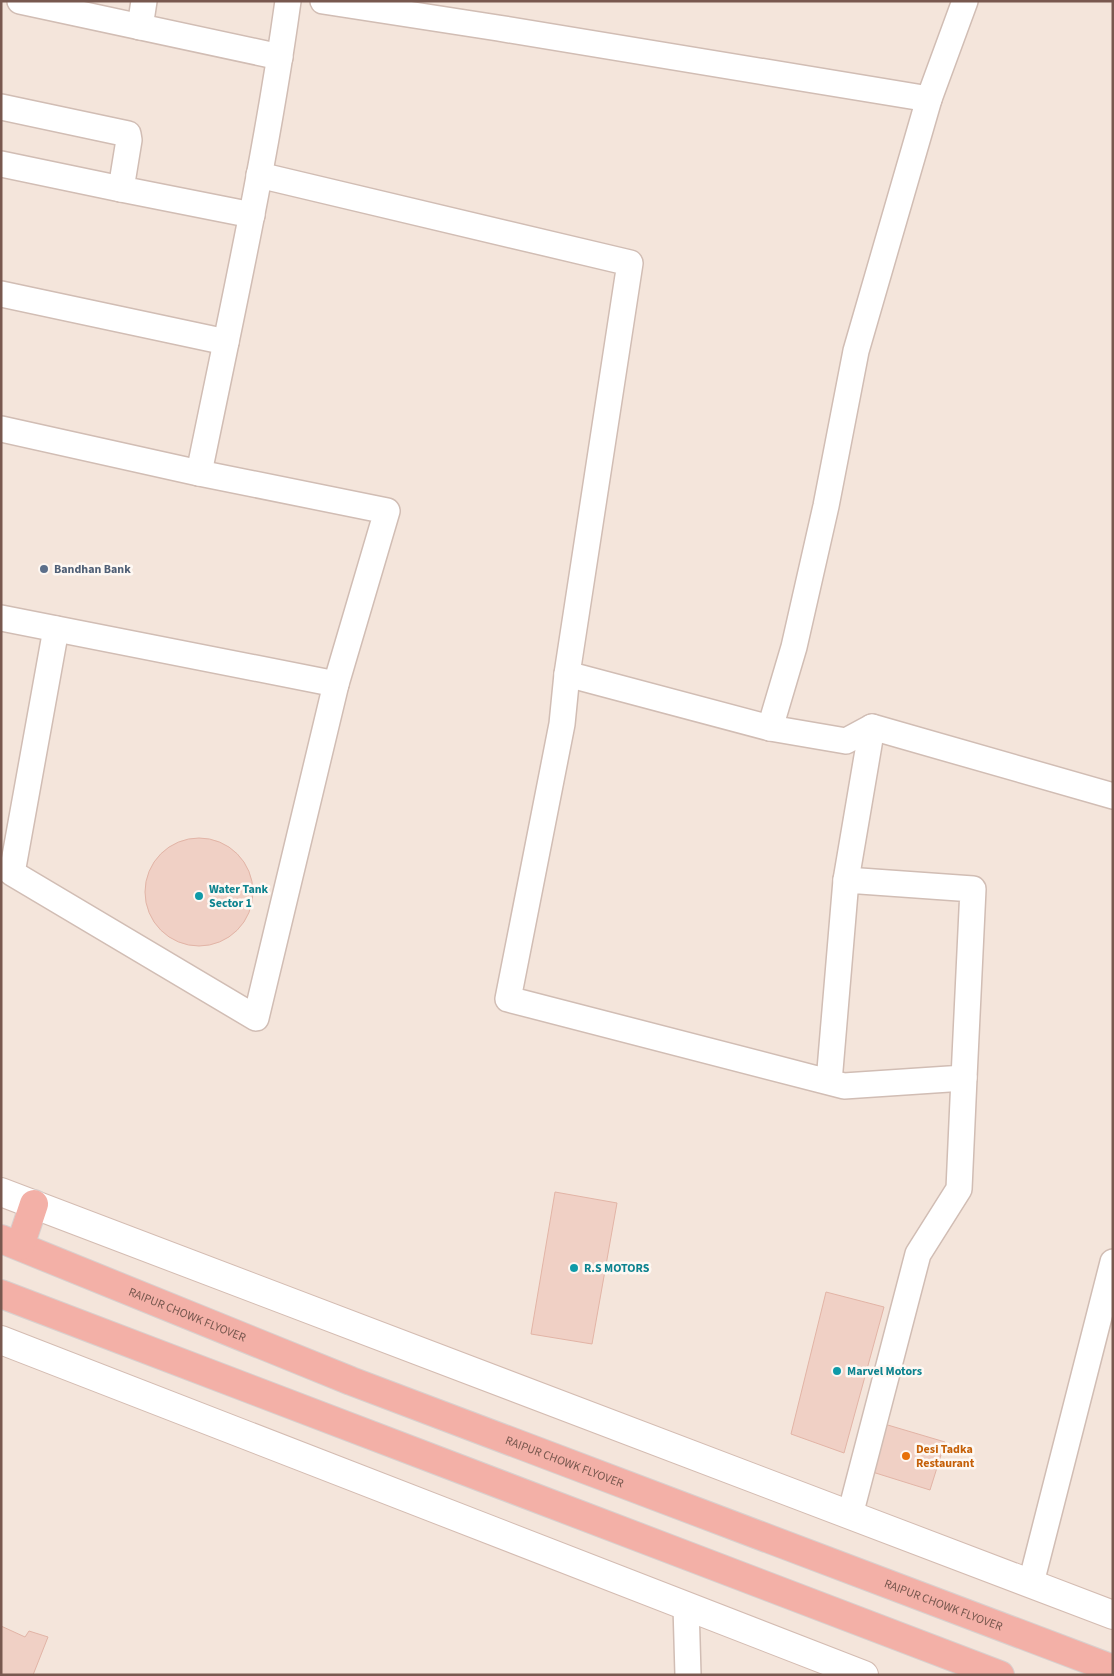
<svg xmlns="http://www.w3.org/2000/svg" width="1114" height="1676" font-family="'Source Sans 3',sans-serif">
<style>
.residential{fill:#f4e5db}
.building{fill:#f0d0c5;stroke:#e2b4a6}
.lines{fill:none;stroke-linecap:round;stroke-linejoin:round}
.street-casing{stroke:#d1bdb4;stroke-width:28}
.secondary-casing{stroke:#d4bcb2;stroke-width:30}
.highway-casing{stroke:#d9d0ce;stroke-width:30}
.street{stroke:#fff;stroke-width:25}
.secondary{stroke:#fff;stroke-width:28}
.highway{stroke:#f3b0a7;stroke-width:28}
.service-dot{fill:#5c6f8a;stroke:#fef8f3;stroke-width:2}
.culture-dot{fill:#0f9aa8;stroke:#fef8f3;stroke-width:2}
.food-dot{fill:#e8710a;stroke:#fef8f3;stroke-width:2}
.labels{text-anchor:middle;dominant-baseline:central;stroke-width:5;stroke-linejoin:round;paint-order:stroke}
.service-label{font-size:12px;font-weight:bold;fill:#4e5e75;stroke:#fef8f3;text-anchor:start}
.culture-label{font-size:12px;font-weight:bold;fill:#0d838f;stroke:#fef8f3;text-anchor:start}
.street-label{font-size:12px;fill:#78584f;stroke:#fef8f3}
.food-label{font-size:12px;font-weight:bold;fill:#c56008;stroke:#fef8f3;text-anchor:start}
</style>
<rect width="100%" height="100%" fill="#fcf4ed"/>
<rect class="residential" x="1" y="1" width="1112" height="1674"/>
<g class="building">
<circle cx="199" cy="892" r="54"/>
<path d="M 555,1192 L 617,1203 L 592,1344 L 531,1334 Z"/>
<path d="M 826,1292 L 884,1307 L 844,1453 L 791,1434 Z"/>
<path d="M 881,1423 L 945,1442 L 930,1490 L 866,1470 Z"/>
<path d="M 1,1626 L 25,1637 L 29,1631 L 48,1637 L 33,1675 L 1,1675 Z"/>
</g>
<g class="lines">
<defs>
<g id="street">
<path d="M 20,1 L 280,57"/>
<path d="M 323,1 L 498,28 L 929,99"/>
<path d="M 140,27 L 144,1"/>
<path d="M 1,107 L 128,134 L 129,140 L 121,189 L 252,215"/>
<path d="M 1,164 L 121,189"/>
<path d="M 259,175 L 630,263 L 567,674 L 562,724 L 508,999 L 844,1086 L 964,1078 L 973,889 L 846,880 L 829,1082"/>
<path d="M 1,294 L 226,342"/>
<path d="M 1,429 L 199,473 C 231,316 266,160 288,1"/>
<path d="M 1,618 L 336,684"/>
<path d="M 56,629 L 12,873 L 256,1018 L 336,684 L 387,511 L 199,473"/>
<path d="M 567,674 L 770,728 L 846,741 L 872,727 L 1113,796"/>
<path d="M 770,728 L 794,647 L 826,506 L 856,351 L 929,99 L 965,1"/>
<path d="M 846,880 L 872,727"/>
<path d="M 850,1515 L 918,1254 L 959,1189 L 964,1078"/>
<path d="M 1031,1583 L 1113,1262"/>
<path d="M 686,1606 L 688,1675"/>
</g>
<g id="secondary">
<path d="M 1,1192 L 1113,1615"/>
<path d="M 1,1340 L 864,1675"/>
</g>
<g id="highway">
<path id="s1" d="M 1,1239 L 351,1381 L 1113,1669"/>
<path d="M 20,1246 L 34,1204"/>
<path d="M 1,1294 L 1000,1675"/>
</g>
</defs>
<use href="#street" class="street-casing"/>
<use href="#secondary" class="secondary-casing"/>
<use href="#highway" class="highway-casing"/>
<use href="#street" class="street"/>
<use href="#secondary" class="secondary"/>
<use href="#highway" class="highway"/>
</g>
<circle class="service-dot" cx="44" cy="569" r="5"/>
<g class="culture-dot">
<circle cx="199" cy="896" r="5"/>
<circle cx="574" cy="1268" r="5"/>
<circle cx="837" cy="1371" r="5"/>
</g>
<circle class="food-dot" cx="906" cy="1456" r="5"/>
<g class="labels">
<g class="service-label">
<text x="54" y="569">Bandhan Bank</text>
</g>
<g class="culture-label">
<text x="209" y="889">Water Tank<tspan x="209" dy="14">Sector 1</tspan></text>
<text x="584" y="1268">R.S MOTORS</text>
<text x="847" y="1371">Marvel Motors</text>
</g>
<g class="street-label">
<text stroke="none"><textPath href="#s1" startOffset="201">RAIPUR CHOWK FLYOVER</textPath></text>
<text stroke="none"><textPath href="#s1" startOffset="606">RAIPUR CHOWK FLYOVER</textPath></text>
<text stroke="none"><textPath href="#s1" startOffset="1011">RAIPUR CHOWK FLYOVER</textPath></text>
</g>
<g class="food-label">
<text x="916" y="1449">Desi Tadka<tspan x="916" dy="14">Restaurant</tspan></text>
</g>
</g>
<rect width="1114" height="1676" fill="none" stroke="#78584f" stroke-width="5"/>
</svg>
